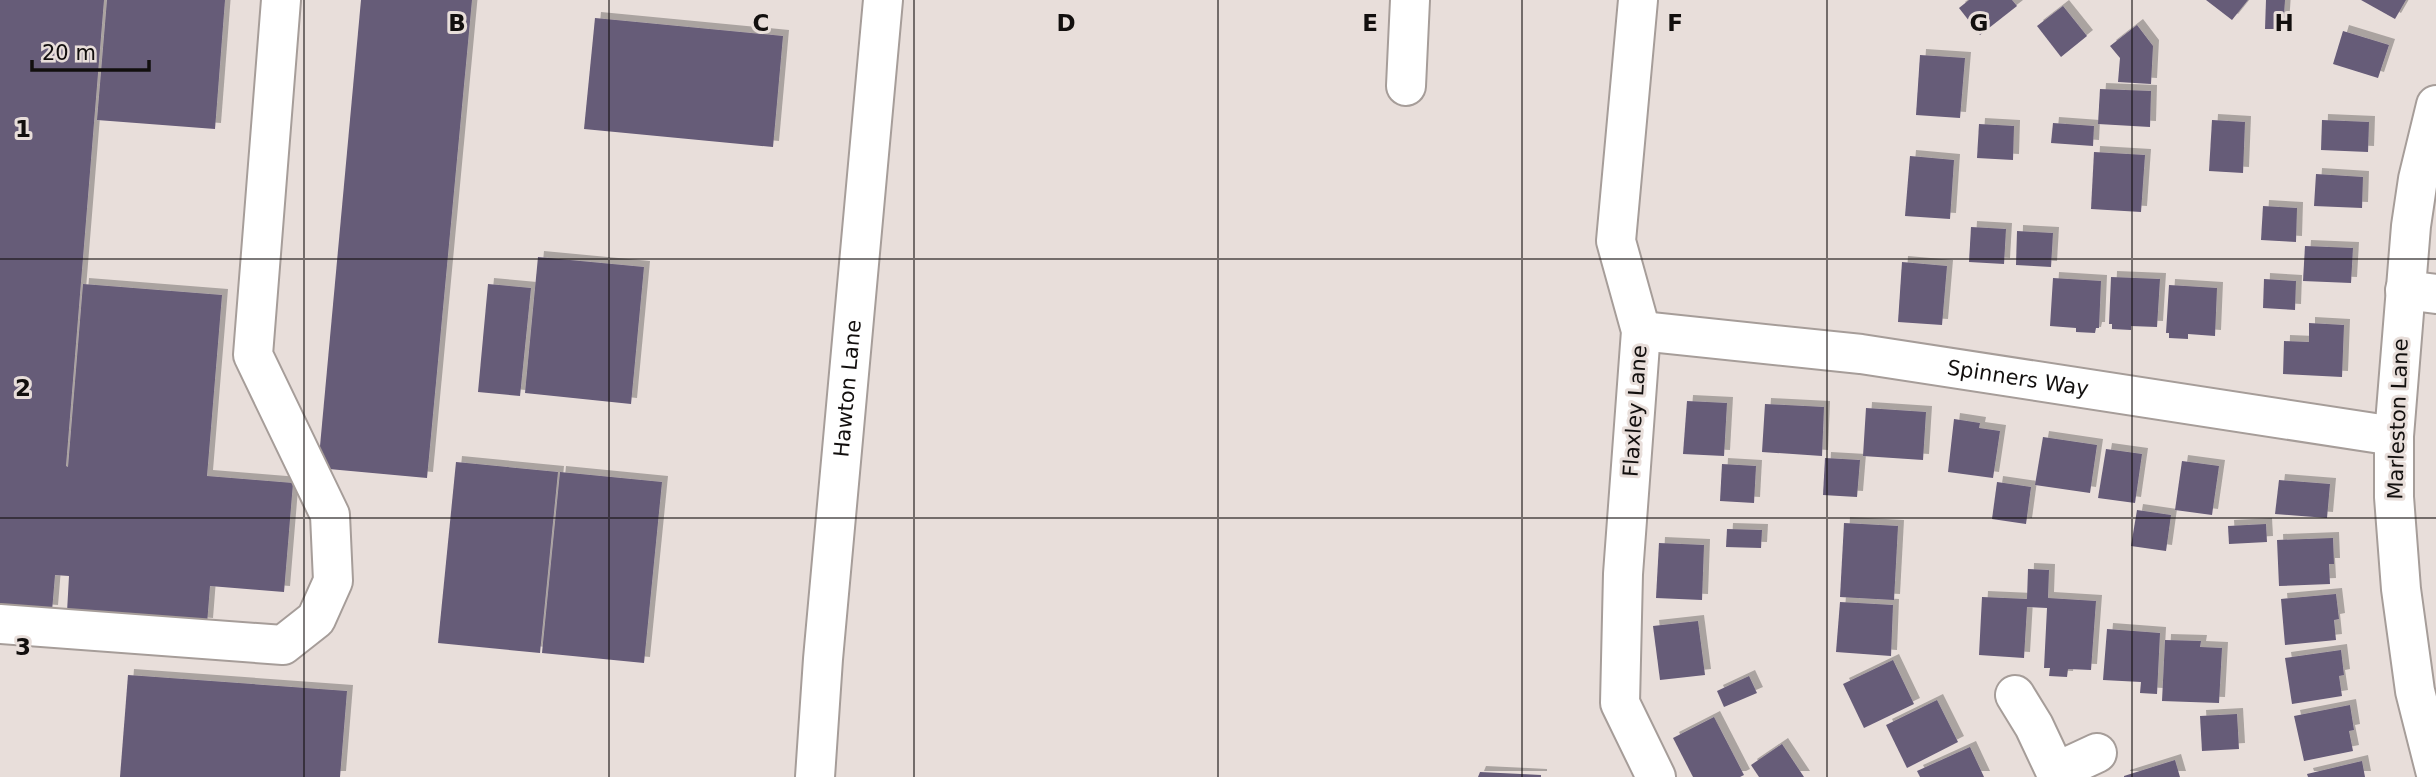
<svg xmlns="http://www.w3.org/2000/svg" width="2436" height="777" font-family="'DejaVu Sans',sans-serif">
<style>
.building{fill:#665b78;filter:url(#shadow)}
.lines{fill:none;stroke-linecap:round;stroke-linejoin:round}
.minor-casing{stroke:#a69d99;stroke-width:42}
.minor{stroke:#fff;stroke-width:38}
.grid{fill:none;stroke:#120f0e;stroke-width:2;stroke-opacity:0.55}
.labels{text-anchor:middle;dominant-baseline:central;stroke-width:6;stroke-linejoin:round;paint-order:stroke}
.street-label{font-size:21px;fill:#120f0e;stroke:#e8deda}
.grid-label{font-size:23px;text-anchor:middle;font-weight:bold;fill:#120f0e;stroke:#e8deda;stroke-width:6;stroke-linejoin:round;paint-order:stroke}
</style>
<defs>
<filter id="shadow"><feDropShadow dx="6" dy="-6" stdDeviation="0" flood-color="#0004"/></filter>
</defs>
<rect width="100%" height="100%" fill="#e8deda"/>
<g class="building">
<path d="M 0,0 L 104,0 L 66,466 L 68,467 L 83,284 L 222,295 L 207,476 L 293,483 L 284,592 L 210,586 L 207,624 L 67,612 L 69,576 L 55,575 L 52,611 L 0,607 Z"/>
<path d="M 107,0 L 225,0 L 215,129 L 97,120 Z"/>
<path d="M 361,0 L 472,0 L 427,478 L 318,468 Z"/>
<path d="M 1969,0 L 2012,0 L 2017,6 L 1980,35 L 1959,8 Z"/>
<path d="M 2206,0 L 2248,0 L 2232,20 Z"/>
<path d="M 2266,0 L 2285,0 L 2283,29 L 2265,29 Z"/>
<path d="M 2361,0 L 2406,0 L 2395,19 Z"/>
<path d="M 2063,6 L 2087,36 L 2061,57 L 2037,26 Z"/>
<path d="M 595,18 L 783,36 L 773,147 L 584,129 Z"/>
<path d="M 2137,25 L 2153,46 L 2151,84 L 2118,82 L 2120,58 L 2110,46 Z"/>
<path d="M 2343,31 L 2389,45 L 2378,78 L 2333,64 Z"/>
<path d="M 1920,55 L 1965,58 L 1960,118 L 1916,115 Z"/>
<path d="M 2100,89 L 2151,91 L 2150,127 L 2098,124 Z"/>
<path d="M 2212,120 L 2245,122 L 2243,173 L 2209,171 Z"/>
<path d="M 2322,120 L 2369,122 L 2368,152 L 2321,150 Z"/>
<path d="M 2053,123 L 2094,126 L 2093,146 L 2051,143 Z"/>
<path d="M 1979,124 L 2014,126 L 2013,160 L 1977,158 Z"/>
<path d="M 2094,152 L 2145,155 L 2141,212 L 2091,209 Z"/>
<path d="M 1910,156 L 1954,160 L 1950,219 L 1905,216 Z"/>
<path d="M 2316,174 L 2363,177 L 2362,208 L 2314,206 Z"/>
<path d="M 2263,206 L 2297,208 L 2296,242 L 2261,240 Z"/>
<path d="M 1971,227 L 2006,229 L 2004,264 L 1969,262 Z"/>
<path d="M 2017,231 L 2053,233 L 2051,267 L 2016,265 Z"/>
<path d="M 2305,246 L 2353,248 L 2351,283 L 2303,281 Z"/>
<path d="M 538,257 L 644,267 L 631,404 L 525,393 Z"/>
<path d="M 1902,262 L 1947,266 L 1942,325 L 1898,322 Z"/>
<path d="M 2111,277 L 2160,279 L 2157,327 L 2131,326 L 2131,330 L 2112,329 L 2112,324 L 2109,324 Z"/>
<path d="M 2053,278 L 2101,281 L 2099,328 L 2096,328 L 2095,333 L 2076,332 L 2076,328 L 2050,326 Z"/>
<path d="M 2264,279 L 2296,281 L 2295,310 L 2263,308 Z"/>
<path d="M 488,284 L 531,288 L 520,396 L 478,392 Z"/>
<path d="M 2169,285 L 2217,288 L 2215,336 L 2188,334 L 2188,339 L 2169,338 L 2169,333 L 2166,333 Z"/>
<path d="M 2309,323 L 2344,325 L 2342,377 L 2283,374 L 2284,341 L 2309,342 Z"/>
<path d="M 1687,401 L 1727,403 L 1724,456 L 1683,454 Z"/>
<path d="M 1765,404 L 1824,407 L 1822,456 L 1762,452 Z"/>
<path d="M 1866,408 L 1926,412 L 1923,460 L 1863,456 Z"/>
<path d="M 1954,419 L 1980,423 L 1979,428 L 2000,431 L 1993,478 L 1948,472 Z"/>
<path d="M 2043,437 L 2097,445 L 2090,493 L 2035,485 Z"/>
<path d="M 2106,449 L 2142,454 L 2135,503 L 2098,498 Z"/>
<path d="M 1825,458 L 1860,460 L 1857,497 L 1823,495 Z"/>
<path d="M 2182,461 L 2219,466 L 2212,515 L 2175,510 Z"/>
<path d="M 456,462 L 558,472 L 540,653 L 438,643 Z"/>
<path d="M 1722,464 L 1756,466 L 1754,503 L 1720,501 Z"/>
<path d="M 560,472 L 662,482 L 644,663 L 542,653 Z"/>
<path d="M 2279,480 L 2330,484 L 2327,518 L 2275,514 Z"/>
<path d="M 1997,482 L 2031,487 L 2026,524 L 1992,519 Z"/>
<path d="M 2137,510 L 2171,515 L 2166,551 L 2131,546 Z"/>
<path d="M 1844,523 L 1898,526 L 1894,600 L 1840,597 Z"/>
<path d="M 2266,524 L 2267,542 L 2229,544 L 2228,526 Z"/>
<path d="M 1727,529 L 1762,530 L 1761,548 L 1726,547 Z"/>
<path d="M 2333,538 L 2334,564 L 2329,564 L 2330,584 L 2279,586 L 2277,540 Z"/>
<path d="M 1659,543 L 1704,545 L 1702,600 L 1656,598 Z"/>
<path d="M 2028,569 L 2049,570 L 2048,598 L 2096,601 L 2091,670 L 2068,669 L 2067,677 L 2049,676 L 2050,668 L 2044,668 L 2047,608 L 2027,607 L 2024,658 L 1979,655 L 1982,597 L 2027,599 Z"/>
<path d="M 2336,594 L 2339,619 L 2334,620 L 2336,640 L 2285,645 L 2281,599 Z"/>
<path d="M 1840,602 L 1893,605 L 1891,656 L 1836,652 Z"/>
<path d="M 1698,621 L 1705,675 L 1660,680 L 1653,626 Z"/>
<path d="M 2107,629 L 2160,633 L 2157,694 L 2140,693 L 2141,682 L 2103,680 Z"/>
<path d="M 2165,640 L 2201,641 L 2200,647 L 2222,648 L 2219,703 L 2162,701 Z"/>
<path d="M 2341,650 L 2344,675 L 2339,676 L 2342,696 L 2292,704 L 2285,658 Z"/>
<path d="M 1893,660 L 1914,704 L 1864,728 L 1843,684 Z"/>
<path d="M 128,675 L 347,691 L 340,777 L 120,777 Z"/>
<path d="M 1749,676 L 1757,693 L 1724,707 L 1717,691 Z"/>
<path d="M 1937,700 L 1958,742 L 1907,768 L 1886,725 Z"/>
<path d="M 2350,705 L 2354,730 L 2349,731 L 2353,751 L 2304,761 L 2294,716 Z"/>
<path d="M 2237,714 L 2239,749 L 2202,751 L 2200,716 Z"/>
<path d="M 1714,717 L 1744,775 L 1740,777 L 1693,777 L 1673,738 Z"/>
<path d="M 1782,744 L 1804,777 L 1759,777 L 1751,765 Z"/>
<path d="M 1970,747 L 1984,777 L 1920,777 L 1917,771 Z"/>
<path d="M 2175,760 L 2180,777 L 2124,777 L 2124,776 Z"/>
<path d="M 2362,761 L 2365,777 L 2308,777 L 2307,774 Z"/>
<path d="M 1480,772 L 1541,775 L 1541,777 L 1478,777 Z"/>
</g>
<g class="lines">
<defs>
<g id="minor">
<path d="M 1638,0 L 1616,241 L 1641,331 L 1623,574 L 1620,703 L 1656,777"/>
<path d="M 1406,86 L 1410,0"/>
<path d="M 2436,105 L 2418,179 L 2411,226 L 2394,436 L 2394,497 L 2401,589 L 2415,691 L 2436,774"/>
<path d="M 2405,290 L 2436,294"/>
<path id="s1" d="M 1641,331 L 1861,354 L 2394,436"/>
<path d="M 0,624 L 283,645 L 316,619 L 333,581 L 330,515 L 253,355 L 281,0"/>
<path d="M 2015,695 L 2034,726 L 2058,777"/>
<path d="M 2056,772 L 2097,753"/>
<path id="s2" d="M 815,777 L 823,659 L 883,0"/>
</g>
</defs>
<use href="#minor" class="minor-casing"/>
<use href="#minor" class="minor"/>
</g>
<path class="grid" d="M 304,0 L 304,777M 609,0 L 609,777M 914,0 L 914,777M 1218,0 L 1218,777M 1522,0 L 1522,777M 1827,0 L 1827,777M 2132,0 L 2132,777M 0,259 L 2436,259M 0,518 L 2436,518"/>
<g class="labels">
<g class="street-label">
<text stroke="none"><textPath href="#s1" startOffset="380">Spinners Way</textPath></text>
<text stroke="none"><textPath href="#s2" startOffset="390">Hawton Lane</textPath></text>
<text transform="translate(1635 411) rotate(-86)">Flaxley Lane</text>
<text transform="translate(2398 419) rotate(-88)">Marleston Lane</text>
</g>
</g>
<g class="grid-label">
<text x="457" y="31">B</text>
<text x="761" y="31">C</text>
<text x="1066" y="31">D</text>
<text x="1370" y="31">E</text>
<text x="1675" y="31">F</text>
<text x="1979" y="31">G</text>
<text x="2284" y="31">H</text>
<text x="23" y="137">1</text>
<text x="23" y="396">2</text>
<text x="23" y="655">3</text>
</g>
<path d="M32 60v10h117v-10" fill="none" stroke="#120f0e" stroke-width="3.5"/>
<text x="42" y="60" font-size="21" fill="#120f0e" stroke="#e8deda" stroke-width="5" paint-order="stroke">20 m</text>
</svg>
